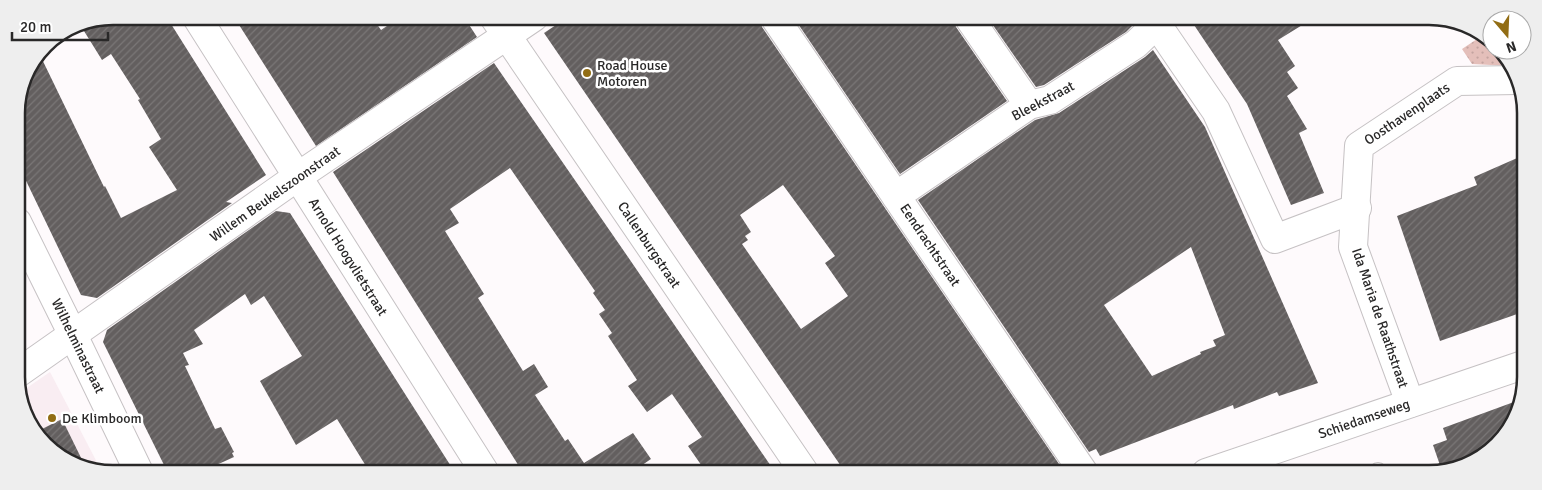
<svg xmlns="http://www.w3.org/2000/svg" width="1542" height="490" font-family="Signika,sans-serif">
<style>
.built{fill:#f9edf2}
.garden{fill:url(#garden-dots)}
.building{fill:url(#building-hatch);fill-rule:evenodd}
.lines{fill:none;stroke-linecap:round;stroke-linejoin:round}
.service-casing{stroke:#c6c2c4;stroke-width:20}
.minor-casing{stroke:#c6c2c4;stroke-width:30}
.tertiary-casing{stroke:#c6c2c4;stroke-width:30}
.service{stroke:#fff;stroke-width:18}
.minor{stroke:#fff;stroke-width:28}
.tertiary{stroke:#fff;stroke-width:28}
.poi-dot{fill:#926d14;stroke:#fff;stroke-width:2}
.labels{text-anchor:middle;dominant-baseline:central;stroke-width:5;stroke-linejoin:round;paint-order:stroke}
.poi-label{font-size:14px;fill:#292828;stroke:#fff;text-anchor:start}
.street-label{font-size:14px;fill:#292828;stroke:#fff}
.rim{fill:none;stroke:#292828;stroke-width:2.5}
</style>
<defs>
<pattern id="garden-dots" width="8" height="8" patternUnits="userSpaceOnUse" patternTransform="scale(1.25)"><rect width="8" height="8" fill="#e4bfba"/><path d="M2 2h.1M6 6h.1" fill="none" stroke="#c4a4a0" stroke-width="1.8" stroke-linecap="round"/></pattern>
<pattern id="building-hatch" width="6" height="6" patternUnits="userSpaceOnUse" patternTransform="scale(1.25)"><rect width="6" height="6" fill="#635f5f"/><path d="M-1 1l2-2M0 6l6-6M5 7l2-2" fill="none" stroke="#7a7777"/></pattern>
</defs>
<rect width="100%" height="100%" fill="#fefafc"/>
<path class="built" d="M 50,372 L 101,470 L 88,470 L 40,441 L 18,394 Z"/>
<path class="garden" d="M 1471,30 L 1492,43 L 1492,50 L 1502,50 L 1510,66 L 1472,64 L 1462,49 L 1477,39 Z"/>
<g class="building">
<path d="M 113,16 L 166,16 L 266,175 L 226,202 L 232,203 L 97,298 L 81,295 L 17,162 L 16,107 L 24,76 L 39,53 L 104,187 L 105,186 L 121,218 L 177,190 L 149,147 L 161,139 L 138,100 L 140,99 L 111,54 L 102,60 L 79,23 Z"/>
<path d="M 234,17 L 372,17 L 381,30 L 400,17 L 464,17 L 477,37 L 316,146 Z"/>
<path d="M 568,17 L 760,18 L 762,27 L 1059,464 L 1040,473 L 845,472 L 544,33 ZM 783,185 L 835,256 L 825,263 L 848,296 L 801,329 L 742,244 L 748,240 L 745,236 L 751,232 L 740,215 Z"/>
<path d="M 794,18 L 954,18 L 956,27 L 1007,101 L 900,174 Z"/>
<path d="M 988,18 L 1132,19 L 1135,23 L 1126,32 L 1044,85 L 1036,87 Z"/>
<path d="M 1190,19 L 1312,19 L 1278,40 L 1295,66 L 1287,72 L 1298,88 L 1287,96 L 1307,129 L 1299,133 L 1324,193 L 1291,205 L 1247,104 Z"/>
<path d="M 1153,50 L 1205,127 L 1318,383 L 1279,396 L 1277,392 L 1234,409 L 1233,405 L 1100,456 L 1096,449 L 1089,452 L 918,200 L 1035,120 L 1059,113 L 1145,57 ZM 1191,247 L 1225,335 L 1213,340 L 1216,346 L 1200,352 L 1201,354 L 1152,376 L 1104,305 Z"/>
<path d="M 494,63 L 628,257 L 775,472 L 706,472 L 688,446 L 702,437 L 672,394 L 647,412 L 628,386 L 637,380 L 608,336 L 612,333 L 599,314 L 605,310 L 593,293 L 595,291 L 510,168 L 450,209 L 459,223 L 445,231 L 484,294 L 478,298 L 523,371 L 534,364 L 548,387 L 535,395 L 565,441 L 568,439 L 584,463 L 633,433 L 651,459 L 632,472 L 522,471 L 333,172 Z"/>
<path d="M 1524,155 L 1523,312 L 1440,341 L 1397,216 L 1477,185 L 1474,177 Z"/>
<path d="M 276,211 L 290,213 L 454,471 L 369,471 L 337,419 L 296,445 L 260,381 L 302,356 L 264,296 L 251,305 L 245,294 L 194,330 L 203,344 L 183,353 L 189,365 L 185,366 L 215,429 L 221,427 L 234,452 L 232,453 L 234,457 L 203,471 L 167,471 L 103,342 L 107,330 Z"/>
<path d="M 1522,399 L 1522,402 L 1488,454 L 1442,471 L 1433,445 L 1447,440 L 1443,428 Z"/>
<path d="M 62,419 L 87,470 L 40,441 L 36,432 Z"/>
</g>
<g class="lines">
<defs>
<path id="service" d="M 1378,472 L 1378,473"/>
<g id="minor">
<path d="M 196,16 L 484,471"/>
<path d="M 494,17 L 804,472"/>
<path d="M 775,18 L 1084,473"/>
<path d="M 969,18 L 1029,105"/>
<path d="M 1156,23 L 1216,111 L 1275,239 L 1357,208"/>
<path d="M 896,196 L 1029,105 L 1050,100 L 1136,44 L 1162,19"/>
<path d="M 17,222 L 73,335 L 138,470"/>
<path d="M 18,373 L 297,177 L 534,17"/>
<path d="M 1410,403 L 1353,247 L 1359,146 L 1457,81 L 1517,80"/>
</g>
<path id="tertiary" d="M 1206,473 L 1523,365"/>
</defs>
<use href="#service" class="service-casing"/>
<use href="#minor" class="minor-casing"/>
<use href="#tertiary" class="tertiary-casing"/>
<use href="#service" class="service"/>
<use href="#minor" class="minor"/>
<use href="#tertiary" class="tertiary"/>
</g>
<g class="poi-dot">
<circle cx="587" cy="73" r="5"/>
<circle cx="52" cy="418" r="5"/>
</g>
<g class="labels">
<g class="poi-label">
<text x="597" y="65">Road House<tspan x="597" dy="16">Motoren</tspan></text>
<text x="62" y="418">De Klimboom</text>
</g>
<g class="street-label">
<text transform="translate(1043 101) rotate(-28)">Bleekstraat</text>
<text transform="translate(1407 114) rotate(-34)">Oosthavenplaats</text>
<text transform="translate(275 194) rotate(-35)">Willem Beukelszoonstraat</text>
<text transform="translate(649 245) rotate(56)">Callenburgstraat</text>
<text transform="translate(930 245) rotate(56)">Eendrachtstraat</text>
<text transform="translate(348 257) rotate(58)">Arnold Hoogvlietstraat</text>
<text transform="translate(1380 318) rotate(71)">Ida Maria de Raathstraat</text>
<text transform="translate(78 346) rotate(64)">Wilhelminastraat</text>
<text transform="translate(1364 419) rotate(-19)">Schiedamseweg</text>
</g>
</g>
<path d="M0 0H1542V490H0ZM113 25H1429A88 88 0 0 1 1517 113V377A88 88 0 0 1 1429 465H113A88 88 0 0 1 25 377V113A88 88 0 0 1 113 25Z" fill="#eee" fill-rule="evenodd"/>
<path class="rim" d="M113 25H1429A88 88 0 0 1 1517 113V377A88 88 0 0 1 1429 465H113A88 88 0 0 1 25 377V113A88 88 0 0 1 113 25Z"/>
<g transform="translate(1507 35) rotate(161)"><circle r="24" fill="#ffffff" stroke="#a9a9a9"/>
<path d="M0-4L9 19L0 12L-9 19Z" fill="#926d14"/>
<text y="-8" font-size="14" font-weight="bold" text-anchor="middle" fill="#292828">N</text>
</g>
<path d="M12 32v8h96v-8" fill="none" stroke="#292828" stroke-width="2.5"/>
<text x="20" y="32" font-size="15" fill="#292828" stroke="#ffffff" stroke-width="4" paint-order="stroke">20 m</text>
</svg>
